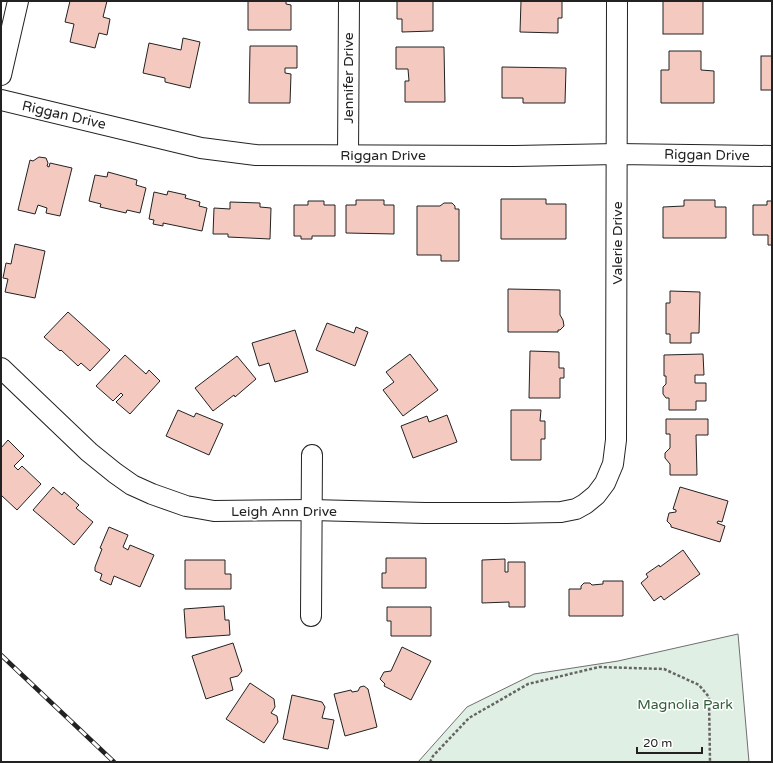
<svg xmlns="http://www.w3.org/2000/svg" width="773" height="763" font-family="'Varela Round',sans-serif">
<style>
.green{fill:#e0efe3;stroke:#6f6f6f}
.building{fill:#f3c9c0;stroke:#222}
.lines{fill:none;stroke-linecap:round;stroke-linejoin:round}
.minor-casing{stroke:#222;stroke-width:22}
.path{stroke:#646464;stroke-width:2.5;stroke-dasharray:3 2;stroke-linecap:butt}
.minor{stroke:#fff;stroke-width:20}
.rail-casing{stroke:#222;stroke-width:4.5}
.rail{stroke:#fff;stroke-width:3;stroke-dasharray:9;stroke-linecap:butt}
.labels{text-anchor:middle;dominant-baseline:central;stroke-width:3;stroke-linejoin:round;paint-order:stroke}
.street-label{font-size:14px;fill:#222;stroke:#fff}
.park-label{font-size:14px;fill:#2f5e38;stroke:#fff}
</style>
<rect width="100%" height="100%" fill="#fff"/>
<path class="green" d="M 738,634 L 749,762 L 418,762 L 467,707 L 534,674 L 618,661 Z"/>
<g class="building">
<path d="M 70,1 L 107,1 L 103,17 L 110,19 L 107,35 L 99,33 L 95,48 L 70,42 L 74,24 L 65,22 Z"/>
<path d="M 248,1 L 286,1 L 286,4 L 291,5 L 291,30 L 248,30 Z"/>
<path d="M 397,1 L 433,1 L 433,31 L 402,32 L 402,19 L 397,19 Z"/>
<path d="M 521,1 L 566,1 L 562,1 L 562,18 L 558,18 L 558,33 L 520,32 Z"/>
<rect x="663" y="1" width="40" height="33"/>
<path d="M 183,38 L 200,42 L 190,88 L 165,82 L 165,78 L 143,73 L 149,43 L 181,50 Z"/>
<path d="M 250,46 L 297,46 L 297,68 L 285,68 L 285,73 L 291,74 L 290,103 L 249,103 Z"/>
<path d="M 396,47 L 444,47 L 445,102 L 405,102 L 405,81 L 409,81 L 408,69 L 396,69 Z"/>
<path d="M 669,51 L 701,51 L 701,70 L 714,71 L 714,103 L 661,103 L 661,70 L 669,70 Z"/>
<rect x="761" y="56" width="11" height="34"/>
<path d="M 502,67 L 566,68 L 565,103 L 523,103 L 523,98 L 502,98 Z"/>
<path d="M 39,157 L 46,158 L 48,163 L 47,166 L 49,167 L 50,163 L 72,168 L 60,216 L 46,213 L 47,208 L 38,205 L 35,214 L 18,210 L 30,160 L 33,161 Z"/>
<path d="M 108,172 L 137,180 L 136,185 L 146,188 L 140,213 L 127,210 L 126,213 L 100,207 L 101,204 L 89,201 L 95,175 L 107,177 Z"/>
<path d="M 168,191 L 186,195 L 185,198 L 200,202 L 199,206 L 207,208 L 202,231 L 163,223 L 163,226 L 153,224 L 154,220 L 149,219 L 154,192 L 167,195 Z"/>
<path d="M 501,199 L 546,199 L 546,204 L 566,204 L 566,239 L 501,239 Z"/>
<path d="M 356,200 L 384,200 L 384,205 L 394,205 L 394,234 L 346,233 L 346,205 L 356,205 Z"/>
<path d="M 684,200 L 715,200 L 715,207 L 726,207 L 726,238 L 663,238 L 663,207 L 684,206 Z"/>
<path d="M 308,201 L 324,201 L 324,205 L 335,205 L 335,236 L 312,236 L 312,239 L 301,239 L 301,236 L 294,236 L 294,205 L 308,205 Z"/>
<path d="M 767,201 L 772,201 L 772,245 L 768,245 L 768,235 L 753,235 L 753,205 L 767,205 Z"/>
<path d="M 230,202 L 260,203 L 260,207 L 271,208 L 270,239 L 228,237 L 228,234 L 213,234 L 214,208 L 230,209 Z"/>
<path d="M 444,203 L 452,203 L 455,206 L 455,209 L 459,209 L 459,261 L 441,261 L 441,255 L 417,255 L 417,206 L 440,206 Z"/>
<path d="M 15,244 L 45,251 L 35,298 L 5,292 L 8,279 L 3,278 L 6,263 L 11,264 Z"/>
<path d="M 508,289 L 560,290 L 560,315 L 563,320 L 564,326 L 560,330 L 558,330 L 558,332 L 508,332 Z"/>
<path d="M 670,291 L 700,292 L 699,333 L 691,333 L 691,343 L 670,343 L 670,334 L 666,334 L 666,303 L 670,303 Z"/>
<path d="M 68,312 L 110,350 L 90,371 L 81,363 L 78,366 L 61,350 L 60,351 L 44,337 Z"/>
<path d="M 327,323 L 354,333 L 356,327 L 368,332 L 355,366 L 316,350 Z"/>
<path d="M 295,330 L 308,372 L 275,382 L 269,363 L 259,366 L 252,343 Z"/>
<path d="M 530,351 L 559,352 L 559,368 L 564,368 L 564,378 L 560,378 L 560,398 L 529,398 Z"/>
<path d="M 410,354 L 438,390 L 403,416 L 383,390 L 394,382 L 386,372 Z"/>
<path d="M 703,354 L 704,375 L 695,375 L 695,383 L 706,383 L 706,401 L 696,401 L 696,410 L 669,410 L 669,398 L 666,398 L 663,394 L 663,387 L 666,384 L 666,376 L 664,376 L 664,355 Z"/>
<path d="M 125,355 L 146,374 L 149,370 L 160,381 L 130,414 L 116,402 L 123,395 L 121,393 L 113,401 L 96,386 Z"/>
<path d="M 237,356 L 256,379 L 235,397 L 234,395 L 213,411 L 195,388 Z"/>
<path d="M 178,410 L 194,417 L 196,413 L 223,424 L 209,455 L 166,436 Z"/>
<path d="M 511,410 L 541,410 L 540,421 L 545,421 L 545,439 L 541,439 L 541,460 L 511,460 Z"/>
<path d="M 447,415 L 457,442 L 413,458 L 401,426 L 427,416 L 429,422 Z"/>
<path d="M 666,419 L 708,419 L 708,435 L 696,435 L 697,475 L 670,475 L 670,464 L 665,458 L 665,453 L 670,448 L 670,434 L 666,434 Z"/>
<path d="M 8,440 L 24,456 L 14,466 L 18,470 L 22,466 L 41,484 L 17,510 L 1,495 L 1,448 Z"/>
<path d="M 53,487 L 62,495 L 64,492 L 79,505 L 76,508 L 93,522 L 74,545 L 33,510 Z"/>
<path d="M 680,487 L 728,501 L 722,522 L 718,521 L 717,523 L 725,526 L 720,542 L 671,527 L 671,525 L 667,521 L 669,513 L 676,512 L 676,510 L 673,509 Z"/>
<path d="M 109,527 L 128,535 L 123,547 L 128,550 L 130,545 L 154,555 L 140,587 L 114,576 L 111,585 L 100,580 L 102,574 L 95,571 L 95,567 L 102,549 L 100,548 Z"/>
<path d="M 683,550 L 700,574 L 664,600 L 661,596 L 654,601 L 641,583 L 648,577 L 646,574 L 659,565 L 660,567 Z"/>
<path d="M 386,558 L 426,558 L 426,588 L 382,588 L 382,573 L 386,573 Z"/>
<path d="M 505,559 L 505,572 L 508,572 L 508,562 L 525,562 L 525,607 L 509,607 L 509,602 L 482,603 L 482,560 Z"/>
<path d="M 185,560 L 225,560 L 225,574 L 231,574 L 231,589 L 185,589 Z"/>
<path d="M 603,581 L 623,581 L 623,616 L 569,616 L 569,589 L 581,589 L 581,586 L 584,583 L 590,583 L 592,585 L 603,584 Z"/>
<path d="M 224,606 L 225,620 L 229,620 L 230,635 L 186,638 L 184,609 Z"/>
<path d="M 387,607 L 431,607 L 431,636 L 391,636 L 391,621 L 387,621 Z"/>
<path d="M 233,643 L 242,671 L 238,676 L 230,678 L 233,690 L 206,699 L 192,656 Z"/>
<path d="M 402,647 L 431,661 L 411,700 L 384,686 L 385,684 L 380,679 L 384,672 L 391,671 Z"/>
<path d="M 250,683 L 274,699 L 275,707 L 271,713 L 277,716 L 278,722 L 264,743 L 226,719 Z"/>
<path d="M 364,686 L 368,689 L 377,727 L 345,736 L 334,694 L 351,690 L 352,692 L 358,691 L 360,687 Z"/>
<path d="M 292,695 L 322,702 L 325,707 L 322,718 L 334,720 L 328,749 L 283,739 Z"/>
</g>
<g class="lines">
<defs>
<g id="minor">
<path d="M 1,75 L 18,1"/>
<path d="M 1,100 L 201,148 L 256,155 L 515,156 L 617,154 L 772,156"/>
<path d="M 348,155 L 349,1"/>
<path d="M 1,368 L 89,452 L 115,473 L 132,485 L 152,494 L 186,506 L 214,511 L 312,510 L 425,513 L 503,513 L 561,512 L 576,509 L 585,504 L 596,495 L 605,483 L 613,464 L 616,440 L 617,1"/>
<path d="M 311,616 L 312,455"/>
</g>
</defs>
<use href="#minor" class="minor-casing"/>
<path class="path" d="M 430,762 L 433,756 L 469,718 L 528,684 L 599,667 L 664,669 L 699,685 L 709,697 L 710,762"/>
<use href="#minor" class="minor"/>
<defs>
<path id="rail" d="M 1,655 L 114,762"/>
</defs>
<use href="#rail" class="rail-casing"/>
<use href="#rail" class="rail"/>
</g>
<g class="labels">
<g class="street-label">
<text transform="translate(348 78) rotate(-90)">Jennifer Drive</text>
<text transform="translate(64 115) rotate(13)">Riggan Drive</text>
<text x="383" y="155">Riggan Drive</text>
<text transform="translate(707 155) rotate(1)">Riggan Drive</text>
<text transform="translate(617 243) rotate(-90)">Valerie Drive</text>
<text x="284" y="511">Leigh Ann Drive</text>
</g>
<g class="park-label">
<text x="685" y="704">Magnolia Park</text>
</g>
</g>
<rect width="773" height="763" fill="none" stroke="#222222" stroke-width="4"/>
<path d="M637 747v6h65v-6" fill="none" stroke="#222222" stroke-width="2"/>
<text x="643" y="747" font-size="12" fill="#222222" stroke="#ffffff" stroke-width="3" paint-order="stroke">20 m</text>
</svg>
